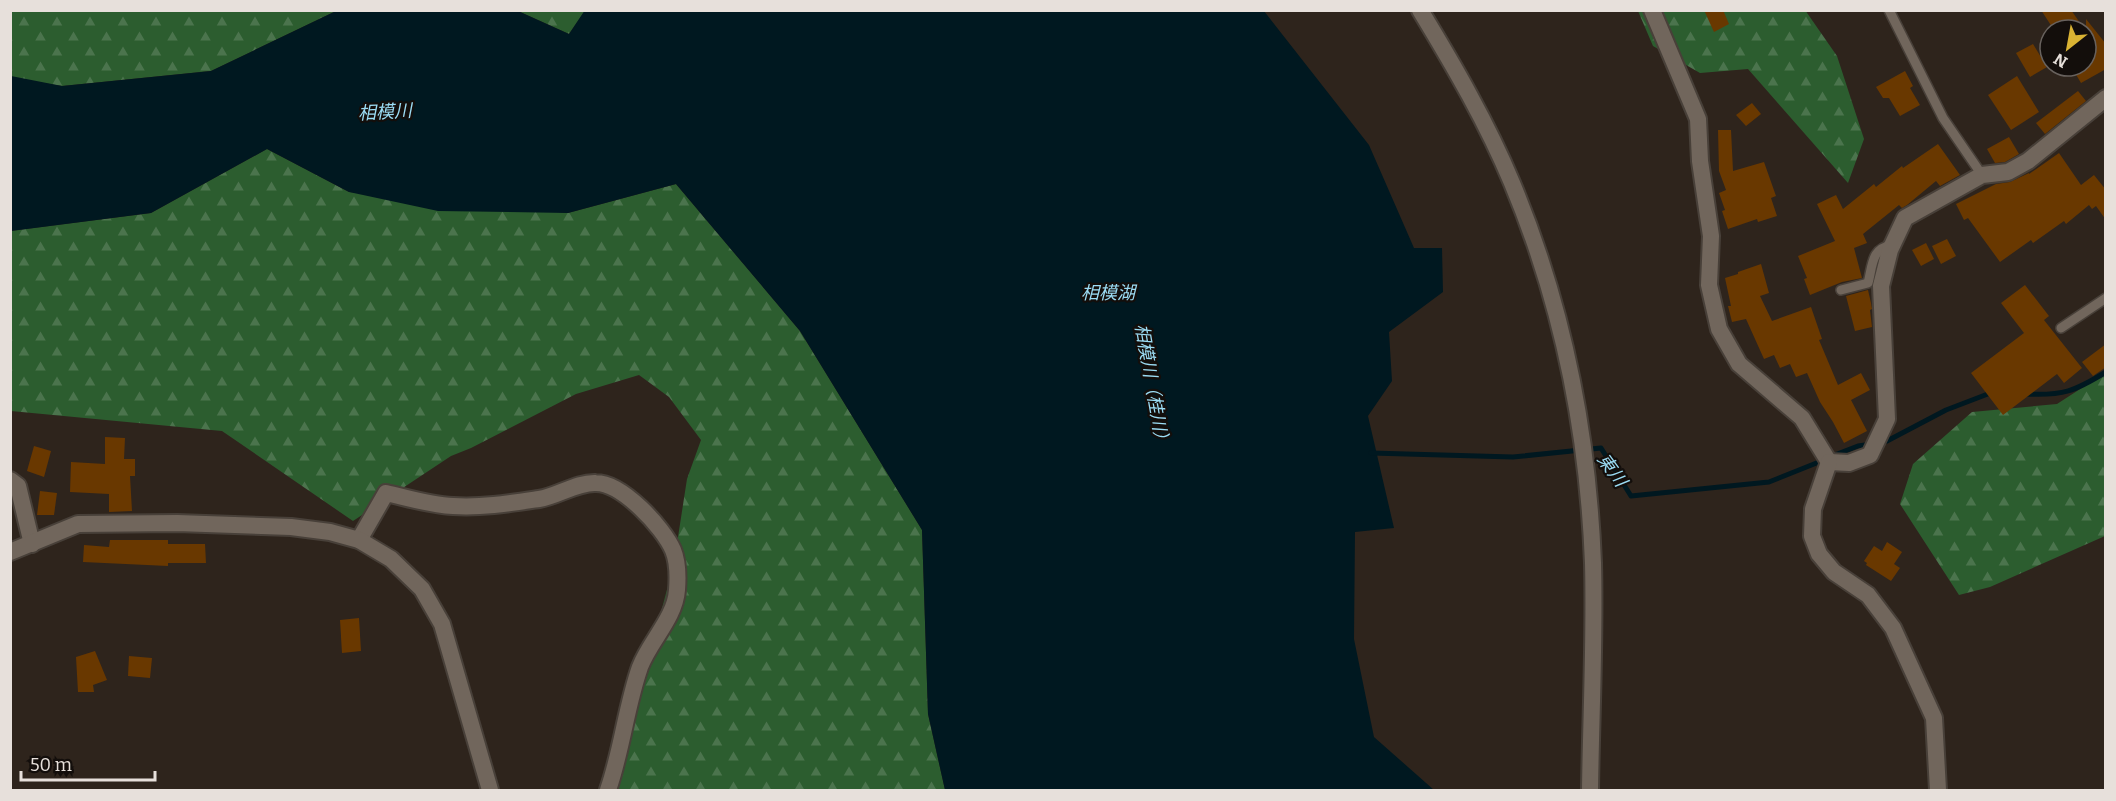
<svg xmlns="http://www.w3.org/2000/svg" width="2116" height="801" font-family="Bitter,'Noto Sans JP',serif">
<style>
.forest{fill:url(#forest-firs)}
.water{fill:#001820}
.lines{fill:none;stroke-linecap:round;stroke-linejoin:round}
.stream{stroke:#001820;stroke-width:5}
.building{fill:#693800}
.service-casing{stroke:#484039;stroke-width:12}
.minor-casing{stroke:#484039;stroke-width:20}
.service{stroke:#71665c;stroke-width:9}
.minor{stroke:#71665c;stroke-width:16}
.labels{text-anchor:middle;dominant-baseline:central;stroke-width:4.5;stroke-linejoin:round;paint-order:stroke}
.water-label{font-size:18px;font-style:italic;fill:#9bdcf4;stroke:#130e0b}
</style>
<defs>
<pattern id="forest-firs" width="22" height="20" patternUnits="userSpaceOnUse" patternTransform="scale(1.5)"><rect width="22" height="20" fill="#2c5d2f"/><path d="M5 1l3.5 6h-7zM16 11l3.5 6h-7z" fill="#4b744d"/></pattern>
</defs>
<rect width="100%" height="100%" fill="#2e241c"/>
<g class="forest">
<path d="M 1805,10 L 1837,56 L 1864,139 L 1848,183 L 1748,69 L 1700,73 L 1653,46 L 1638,11 Z"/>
<path d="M 10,11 L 336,11 L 211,71 L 62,86 L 11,78 Z"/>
<path d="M 518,11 L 585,11 L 569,34 Z"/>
<path d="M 267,149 L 349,192 L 568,213 L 676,184 L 800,331 L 922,530 L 928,714 L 945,790 L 614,790 L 674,563 L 687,479 L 701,440 L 669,397 L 639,375 L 576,394 L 471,448 L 451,456 L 353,521 L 222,431 L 11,411 L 10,231 L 151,213 Z"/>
<path d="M 2105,373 L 2105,536 L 1990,587 L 1959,595 L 1900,504 L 1913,464 L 1972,412 L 2057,404 Z"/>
</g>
<path class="water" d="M 585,10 L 1264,11 L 1369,145 L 1414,248 L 1442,248 L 1443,292 L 1389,332 L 1392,381 L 1368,416 L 1394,528 L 1355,532 L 1354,639 L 1374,737 L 1434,790 L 945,790 L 928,714 L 922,530 L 800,331 L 676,184 L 568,213 L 438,211 L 349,192 L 267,149 L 151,213 L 11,231 L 11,76 L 62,86 L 211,71 L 336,11 L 518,11 L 569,34 Z"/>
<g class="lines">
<g class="stream">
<path d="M 2026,394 C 2063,396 2075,391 2106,372"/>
<path d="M 1881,442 L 1887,441 L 1946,410 L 1993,392"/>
<path d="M 1371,453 L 1513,457 L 1601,448 L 1631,496 L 1769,482 L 1824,460"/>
<path d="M 1832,456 L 1858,446 L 1872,444"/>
</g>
</g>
<g class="building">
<path d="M 1704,10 L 1723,10 L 1729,24 L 1714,32 Z"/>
<path d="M 2041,10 L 2071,10 L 2085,30 L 2054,30 Z"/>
<path d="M 2086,19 L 2106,44 L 2106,69 L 2081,83 L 2071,66 L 2086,66 Z"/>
<path d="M 2033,44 L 2047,67 L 2030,77 L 2016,53 Z"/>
<path d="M 1905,71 L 1913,86 L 1910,88 L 1920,105 L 1900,116 L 1889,98 L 1883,98 L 1876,87 Z"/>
<path d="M 2017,76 L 2039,112 L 2011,130 L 1988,95 Z"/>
<path d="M 2078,91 L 2086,101 L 2045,134 L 2036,123 Z"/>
<path d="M 1752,103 L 1761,114 L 1746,126 L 1736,115 Z"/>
<path d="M 1718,130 L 1731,130 L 1733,171 L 1764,162 L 1776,196 L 1771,198 L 1777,216 L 1758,222 L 1757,219 L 1728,229 L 1722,211 L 1725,210 L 1719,193 L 1726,190 L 1719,171 Z"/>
<path d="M 2009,137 L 2019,154 L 2005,162 L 1995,163 L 1987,149 Z"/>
<path d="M 1938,144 L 1960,175 L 1940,186 L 1936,181 L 1907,205 L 1902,208 L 1899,205 L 1863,234 L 1867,243 L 1854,248 L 1862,278 L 1842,282 L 1810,295 L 1804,279 L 1807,278 L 1798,256 L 1835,241 L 1817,204 L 1836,195 L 1843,209 L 1874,184 L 1876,187 L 1902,166 L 1903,168 Z"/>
<path d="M 2059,153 L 2081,185 L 2094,175 L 2106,190 L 2106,220 L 2096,206 L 2092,209 L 2089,205 L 2066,224 L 2064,221 L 2033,243 L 2031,240 L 2000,262 L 1968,218 L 1964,220 L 1956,204 L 1996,184 L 2010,182 L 2029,173 L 2029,174 Z"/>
<path d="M 1947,239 L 1956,256 L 1941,264 L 1932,246 Z"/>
<path d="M 1926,243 L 1934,259 L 1921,266 L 1912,250 Z"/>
<path d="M 1761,264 L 1769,293 L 1760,296 L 1772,321 L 1811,307 L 1822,339 L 1819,340 L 1838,385 L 1861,373 L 1870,390 L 1851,400 L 1867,431 L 1844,443 L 1833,422 L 1820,402 L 1807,373 L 1796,377 L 1790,364 L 1780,368 L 1774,355 L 1764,359 L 1746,319 L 1732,322 L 1728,306 L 1731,306 L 1725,278 L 1738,274 L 1738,272 Z"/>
<path d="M 2025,285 L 2049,316 L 2044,320 L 2082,368 L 2064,383 L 2057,374 L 2003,415 L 1971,373 L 2024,333 L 2001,303 Z"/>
<path d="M 1868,290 L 1871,303 L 1872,309 L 1870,310 L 1872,327 L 1855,331 L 1846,296 Z"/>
<path d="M 2106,344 L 2106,367 L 2093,376 L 2082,362 Z"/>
<path d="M 105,437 L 125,438 L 124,459 L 135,459 L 135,476 L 130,476 L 132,511 L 109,512 L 109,494 L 70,492 L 71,462 L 105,464 Z"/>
<path d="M 34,446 L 51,451 L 44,477 L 27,471 Z"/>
<path d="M 40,491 L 57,493 L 54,515 L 37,515 Z"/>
<path d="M 110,540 L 168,540 L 168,544 L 205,544 L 206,563 L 168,563 L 168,566 L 83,562 L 84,545 L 109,547 Z"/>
<path d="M 1887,542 L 1902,552 L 1894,564 L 1900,568 L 1891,581 L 1866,565 L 1867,563 L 1864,561 L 1874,546 L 1882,551 Z"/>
<path d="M 359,618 L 361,651 L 342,653 L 340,620 Z"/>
<path d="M 95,651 L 107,680 L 93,685 L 94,692 L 78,692 L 76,657 Z"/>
<path d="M 129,656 L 152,658 L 150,678 L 128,676 Z"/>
</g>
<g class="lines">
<defs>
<g id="service">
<path d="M 1889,10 L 1943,118 L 1982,175"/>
<path d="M 1841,290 L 1868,283 C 1873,264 1871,249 1892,245"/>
<path d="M 2061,328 L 2106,298"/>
</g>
<g id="minor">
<path d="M 1420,10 C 1454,66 1487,123 1512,183 C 1562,303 1588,433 1593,563 C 1595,639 1591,715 1590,790"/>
<path d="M 1652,10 L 1698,119 L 1700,161 L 1711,236 L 1709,285 L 1719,329 L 1739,364 L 1802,418 L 1829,462"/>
<path d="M 1829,462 L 1849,463 L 1870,455 L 1887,419 L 1881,286 L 1890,250 L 1905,218 L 1982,175 L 2008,172 L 2028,161 L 2106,98"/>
<path d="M 1829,462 L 1813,509 L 1812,536 L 1819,554 L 1834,572 L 1868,595 L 1893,628 L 1934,718 L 1938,790"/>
<path d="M 10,480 L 18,486 L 32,544"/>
<path d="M 359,540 L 386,493 C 408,498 431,505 453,506 C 481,508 512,503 539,499 C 558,496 577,482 596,483 C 622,483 663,527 673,550 C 678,562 678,577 677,590 C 675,618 650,641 640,667 C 626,707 622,750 608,790"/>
<path d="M 10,552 L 78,524 L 177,523 L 291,527 L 330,532 L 359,540 L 391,559 L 422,589 L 442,624 L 490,790"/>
</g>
</defs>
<use href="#service" class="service-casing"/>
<use href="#minor" class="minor-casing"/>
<use href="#service" class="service"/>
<use href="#minor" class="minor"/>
</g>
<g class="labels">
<g class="water-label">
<text transform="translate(385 112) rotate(-3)">相模川</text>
<text x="1108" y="293">相模湖</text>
<text transform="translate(1152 386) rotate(80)">相模川（桂川）</text>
<text transform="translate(1612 470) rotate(54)">東川</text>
</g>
</g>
<rect width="2116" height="801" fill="none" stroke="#e7e0db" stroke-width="24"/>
<g transform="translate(2068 48) rotate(211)"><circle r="28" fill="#130e0b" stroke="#68625e" stroke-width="1.5"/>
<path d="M0-4.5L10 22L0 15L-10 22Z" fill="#dab333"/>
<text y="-9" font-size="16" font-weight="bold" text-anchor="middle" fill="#e7e0db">N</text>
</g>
<path d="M21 771v9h134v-9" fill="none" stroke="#e7e0db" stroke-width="3"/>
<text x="30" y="771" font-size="18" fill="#e7e0db" stroke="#130e0b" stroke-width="4.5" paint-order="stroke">50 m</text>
</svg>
